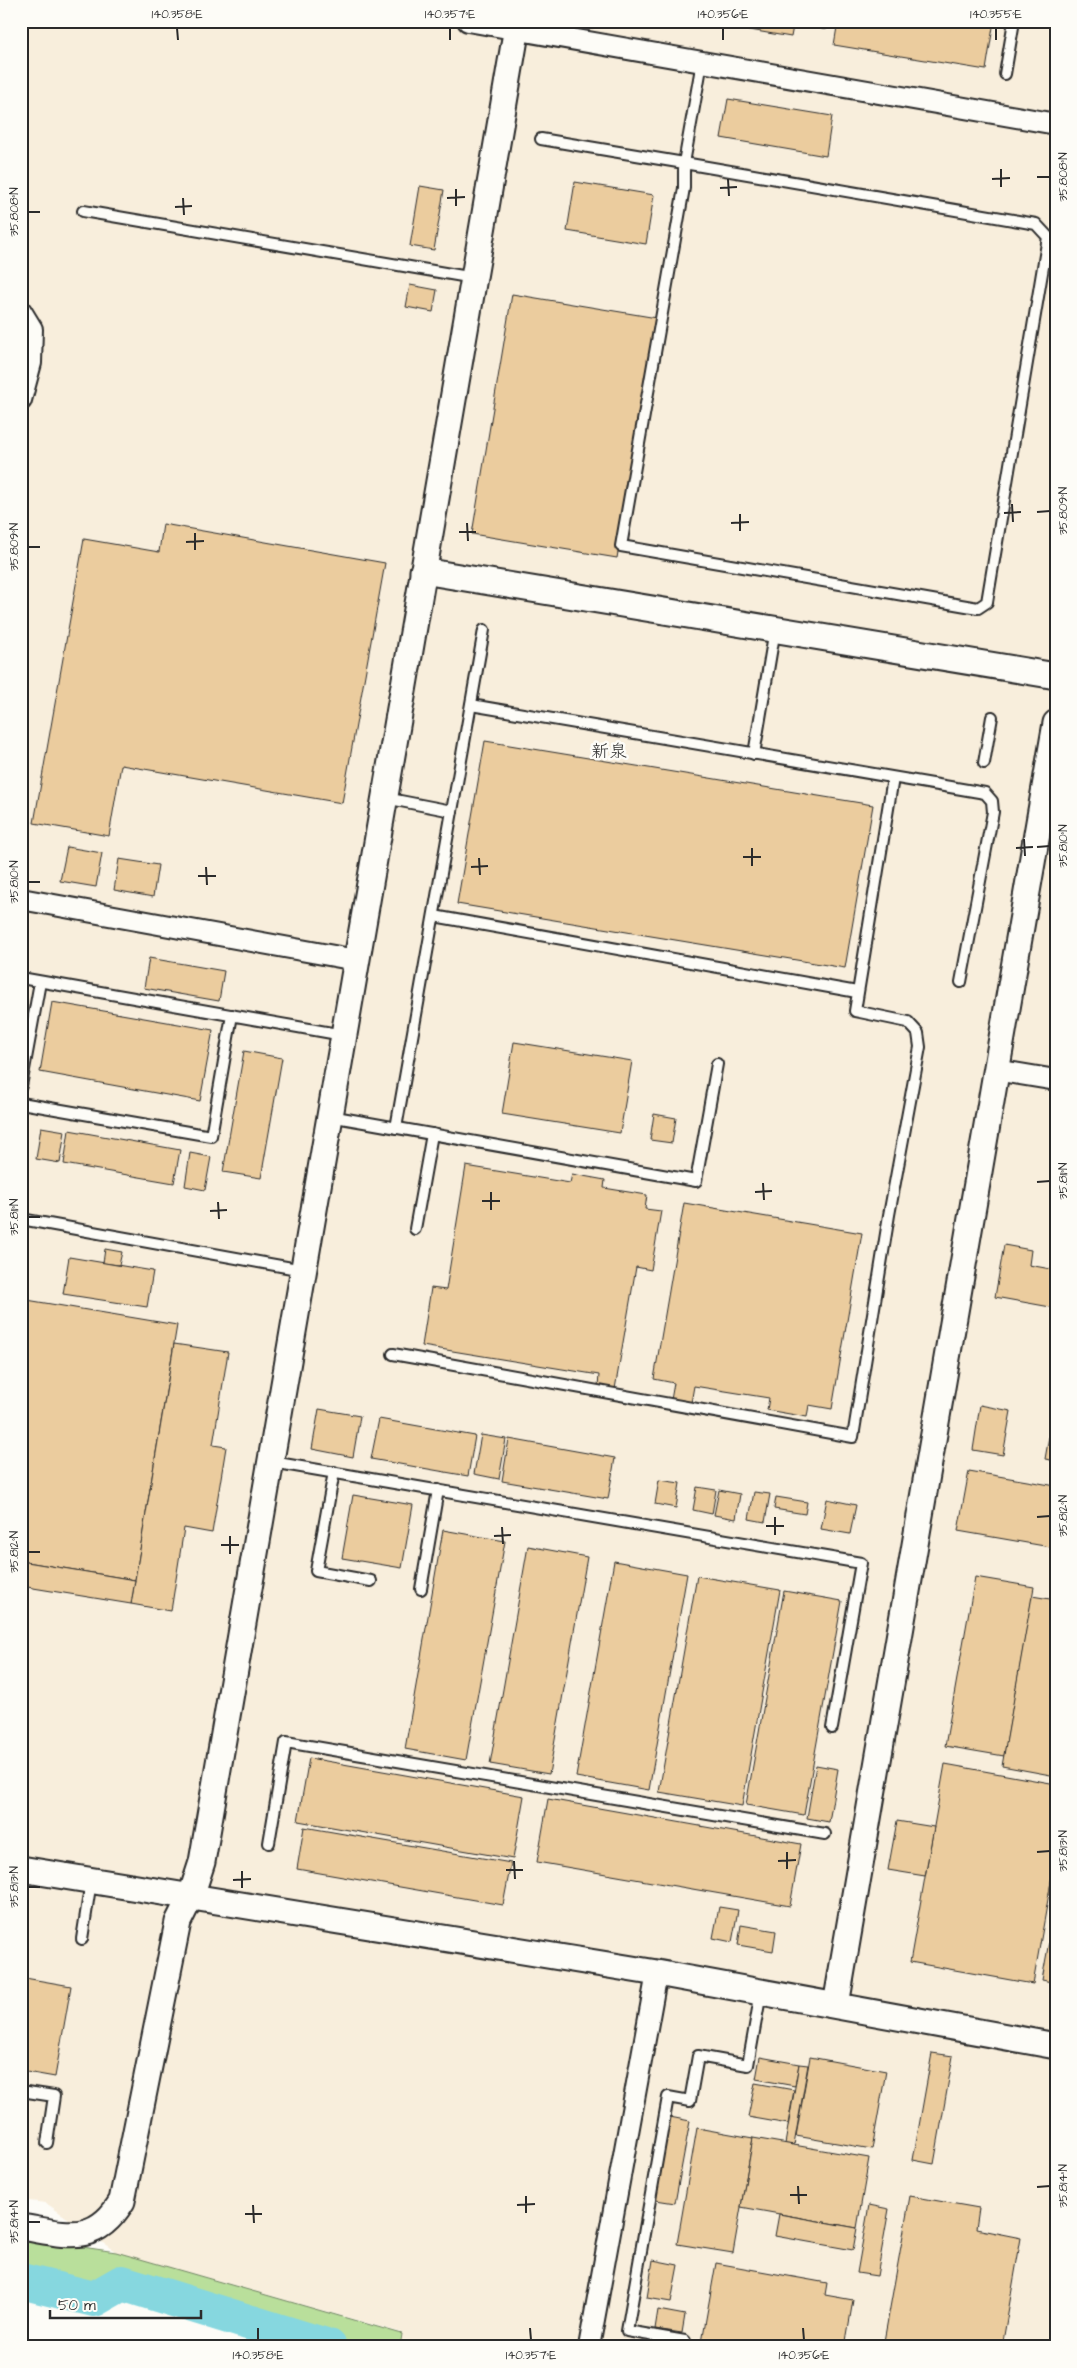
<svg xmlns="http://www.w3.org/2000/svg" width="1077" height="2368" font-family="'Architects Daughter','Klee One',sans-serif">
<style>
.built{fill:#f8eedc}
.green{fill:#b9df9b;stroke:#728563}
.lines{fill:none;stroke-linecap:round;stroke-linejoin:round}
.river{stroke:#86d7df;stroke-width:36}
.building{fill:#ebcc9e;stroke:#2b2b2b}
.service-casing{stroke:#2b2b2b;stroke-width:14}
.minor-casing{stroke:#2b2b2b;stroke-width:24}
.tertiary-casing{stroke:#2b2b2b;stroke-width:29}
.service{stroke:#fdfcf7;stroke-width:10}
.minor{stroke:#fdfcf7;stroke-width:20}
.tertiary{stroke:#fdfcf7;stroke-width:25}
.ticks{fill:none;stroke:#2b2b2b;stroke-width:2}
.labels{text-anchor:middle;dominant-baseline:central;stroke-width:5;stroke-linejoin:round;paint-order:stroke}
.quarter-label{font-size:18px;fill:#2b2b2b;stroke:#fdfcf7}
.neatline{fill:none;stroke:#2b2b2b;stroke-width:2}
.ticks-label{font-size:12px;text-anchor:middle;fill:#2b2b2b}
</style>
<rect width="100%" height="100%" fill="#fdfcf7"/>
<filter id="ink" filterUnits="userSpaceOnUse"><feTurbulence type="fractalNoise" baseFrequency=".02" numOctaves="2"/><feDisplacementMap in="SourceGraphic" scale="10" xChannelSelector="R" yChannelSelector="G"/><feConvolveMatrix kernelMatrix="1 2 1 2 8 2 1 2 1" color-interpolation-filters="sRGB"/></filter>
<g filter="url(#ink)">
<path class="built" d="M 21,21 L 1056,21 L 1056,2347 L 400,2347 L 402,2333 L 116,2252 L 46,2203 L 21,2200 Z"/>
<path class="green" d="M 21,2238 L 116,2252 L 402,2334 L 400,2347 L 352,2347 L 120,2276 L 92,2291 L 21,2274 Z"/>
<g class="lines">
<path class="river" d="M 21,2281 L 94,2299 L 122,2283 L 329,2347"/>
</g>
<g class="building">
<path d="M 697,21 L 794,21 L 791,37 Z"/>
<path d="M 838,21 L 994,21 L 986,70 L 834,45 Z"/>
<path d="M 728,99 L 832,116 L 826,156 L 721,138 Z"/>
<path d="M 575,182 L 654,195 L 646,244 L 567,231 Z"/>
<path d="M 420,186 L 444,190 L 434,250 L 410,246 Z"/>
<path d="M 410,285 L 437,290 L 433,312 L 406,307 Z"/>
<path d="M 512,294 L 657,318 L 617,558 L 472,534 Z"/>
<path d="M 163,524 L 385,563 L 342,803 L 121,765 L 109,836 L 34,823 L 84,539 L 159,552 Z"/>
<path d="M 485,741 L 873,805 L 845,968 L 457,904 Z"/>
<path d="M 67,847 L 102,853 L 96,887 L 60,881 Z"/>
<path d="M 119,859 L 158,865 L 153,897 L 114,890 Z"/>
<path d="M 149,958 L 224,971 L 219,1001 L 144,988 Z"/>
<path d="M 52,1002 L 213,1030 L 200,1101 L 40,1072 Z"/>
<path d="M 514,1042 L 632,1061 L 620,1133 L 502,1114 Z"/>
<path d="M 244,1051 L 282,1058 L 261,1178 L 223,1172 Z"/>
<path d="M 654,1114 L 676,1118 L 672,1143 L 650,1140 Z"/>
<path d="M 41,1127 L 65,1131 L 60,1163 L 36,1159 Z"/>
<path d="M 69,1130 L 180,1150 L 174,1183 L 64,1164 Z"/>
<path d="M 190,1153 L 211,1157 L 205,1190 L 185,1186 Z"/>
<path d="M 466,1166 L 570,1183 L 572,1174 L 605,1180 L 604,1188 L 647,1195 L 645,1209 L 661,1211 L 651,1270 L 636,1267 L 615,1389 L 598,1386 L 599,1375 L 422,1346 L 431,1288 L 446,1290 Z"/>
<path d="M 1055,1202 L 1056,1202 L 1056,1232 L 1050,1231 Z"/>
<path d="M 684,1203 L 862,1233 L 832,1409 L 809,1405 L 807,1417 L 767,1410 L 769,1398 L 694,1386 L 691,1403 L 671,1400 L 674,1383 L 654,1379 Z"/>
<path d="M 1004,1245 L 1031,1250 L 1029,1265 L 1056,1270 L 1056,1308 L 995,1297 Z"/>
<path d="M 105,1249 L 122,1252 L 119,1265 L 103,1263 Z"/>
<path d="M 69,1257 L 153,1271 L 147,1307 L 63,1294 Z"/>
<path d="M 27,1300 L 177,1325 L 135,1580 L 21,1561 L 21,1332 Z"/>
<path d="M 174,1344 L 228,1352 L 213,1445 L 226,1447 L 212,1533 L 184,1528 L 171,1611 L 131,1604 Z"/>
<path d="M 980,1405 L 1011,1411 L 1003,1455 L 973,1450 Z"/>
<path d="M 319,1409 L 360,1416 L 353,1457 L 312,1449 Z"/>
<path d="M 379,1419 L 475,1436 L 468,1476 L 371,1459 Z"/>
<path d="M 1052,1419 L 1056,1419 L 1056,1461 L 1045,1459 Z"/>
<path d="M 481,1435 L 506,1439 L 499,1479 L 474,1474 Z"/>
<path d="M 509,1439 L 615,1458 L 608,1499 L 502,1481 Z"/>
<path d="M 969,1471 L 1056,1486 L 1056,1548 L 958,1531 Z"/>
<path d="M 659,1480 L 680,1483 L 676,1508 L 655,1504 Z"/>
<path d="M 697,1487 L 716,1490 L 712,1514 L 693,1510 Z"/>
<path d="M 719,1490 L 740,1494 L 736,1519 L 714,1515 Z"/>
<path d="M 754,1492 L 770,1494 L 765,1522 L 749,1519 Z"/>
<path d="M 353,1495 L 413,1505 L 402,1568 L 342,1558 Z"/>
<path d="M 776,1497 L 807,1502 L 805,1514 L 774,1509 Z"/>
<path d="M 827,1499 L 856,1505 L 850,1534 L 821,1529 Z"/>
<path d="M 443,1530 L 505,1541 L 466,1760 L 405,1749 Z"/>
<path d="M 528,1546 L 587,1557 L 549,1774 L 490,1764 Z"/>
<path d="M 21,1561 L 135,1580 L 131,1604 L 21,1586 Z"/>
<path d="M 614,1561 L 687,1574 L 649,1790 L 576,1777 Z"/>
<path d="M 697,1576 L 780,1590 L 742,1806 L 659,1792 Z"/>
<path d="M 975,1577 L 1034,1587 L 1004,1756 L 945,1746 Z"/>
<path d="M 784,1591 L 842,1601 L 804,1815 L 746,1805 Z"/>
<path d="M 1032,1596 L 1056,1600 L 1056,1776 L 1002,1766 Z"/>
<path d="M 309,1758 L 524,1796 L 513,1859 L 298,1821 Z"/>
<path d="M 945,1764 L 1056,1784 L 1056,1854 L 1033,1984 L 910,1962 Z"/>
<path d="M 816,1765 L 838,1769 L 829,1822 L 807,1818 Z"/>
<path d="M 548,1799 L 801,1844 L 790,1906 L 537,1862 Z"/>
<path d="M 897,1821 L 934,1827 L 925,1876 L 888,1870 Z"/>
<path d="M 304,1827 L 511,1863 L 503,1905 L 297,1869 Z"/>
<path d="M 1054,1862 L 1056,1862 L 1056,1895 L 1049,1894 Z"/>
<path d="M 1056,1903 L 1056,1983 L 1042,1980 Z"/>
<path d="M 719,1907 L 738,1910 L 732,1942 L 713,1938 Z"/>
<path d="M 741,1925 L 776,1931 L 773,1951 L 738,1945 Z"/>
<path d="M 25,1978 L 71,1986 L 55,2077 L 21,2071 L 21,1998 Z"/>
<path d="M 932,2053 L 953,2056 L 934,2164 L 913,2160 Z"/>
<path d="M 760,2057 L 799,2064 L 795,2086 L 756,2079 Z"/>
<path d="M 810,2057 L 886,2071 L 872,2149 L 796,2136 Z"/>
<path d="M 799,2064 L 808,2065 L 794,2145 L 785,2144 Z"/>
<path d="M 755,2083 L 794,2090 L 788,2124 L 748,2117 Z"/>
<path d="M 670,2117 L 690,2121 L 675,2203 L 656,2200 Z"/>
<path d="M 697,2128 L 753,2138 L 733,2253 L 677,2244 Z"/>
<path d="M 753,2138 L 869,2158 L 857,2228 L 741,2207 Z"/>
<path d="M 910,2196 L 979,2208 L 976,2229 L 1021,2238 L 1002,2347 L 883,2347 Z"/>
<path d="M 869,2205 L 889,2209 L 877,2276 L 857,2273 Z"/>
<path d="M 779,2214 L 857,2228 L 853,2250 L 775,2236 Z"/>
<path d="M 653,2260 L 678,2265 L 671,2302 L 647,2298 Z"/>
<path d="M 716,2263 L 827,2283 L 825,2295 L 853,2300 L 845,2347 L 701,2347 Z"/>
<path d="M 658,2310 L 685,2315 L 682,2333 L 655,2329 Z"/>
</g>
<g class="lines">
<defs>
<g id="service">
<path d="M 824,23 L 825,21"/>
<path d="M 1005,74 L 1014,21"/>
<path d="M 541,139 L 684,163 L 1036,224 L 1048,237 L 987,602 L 978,608 L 621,546 L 684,188 L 684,163 L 702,62"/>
<path d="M 83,211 L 474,278"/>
<path d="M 471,705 L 985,793 L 992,801 L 993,812 L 961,982"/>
<path d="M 754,754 L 775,629"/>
<path d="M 984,763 L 992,717"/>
<path d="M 385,798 L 452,811"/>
<path d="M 434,916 L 857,992"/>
<path d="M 21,978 L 343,1035"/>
<path d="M 21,1086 L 40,982"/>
<path d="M 21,1103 L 211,1136 L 232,1015"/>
<path d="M 330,1116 L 696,1181 L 717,1064"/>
<path d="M 396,1128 L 484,630"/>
<path d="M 21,1219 L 303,1270"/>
<path d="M 415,1229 L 432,1134"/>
<path d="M 393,1354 L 853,1437 L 889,1215 L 920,1047 L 918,1033 L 908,1022 L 855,1011 L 893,778"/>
<path d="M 272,1462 L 861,1563 L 832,1728"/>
<path d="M 334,1472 L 316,1571 L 371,1581"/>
<path d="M 421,1589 L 438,1490"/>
<path d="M 269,1843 L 286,1742 L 825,1834"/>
<path d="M 82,1939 L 91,1881"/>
<path d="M 21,2091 L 54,2096 L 47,2143"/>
<path d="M 685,2341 L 627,2331 L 668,2097 L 690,2101 L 698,2056 L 748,2065 L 761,1992"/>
</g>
<g id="minor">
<path d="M 468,21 L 1056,124"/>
<path d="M 21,311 L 32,329 L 31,363 L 21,400"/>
<path d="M 21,899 L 356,960"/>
<path d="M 995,1070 L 1056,1080"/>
<path d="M 589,2347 L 657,1973"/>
</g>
<g id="tertiary">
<path d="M 423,571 L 1056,676"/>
<path d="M 21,1869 L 657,1973 L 1056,2046"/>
<path d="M 836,2005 L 1056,723"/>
<path d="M 21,2227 C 66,2234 95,2246 122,2201 L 178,1922 L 191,1896 L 202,1862 L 518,21"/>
</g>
</defs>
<use href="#service" class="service-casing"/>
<use href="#minor" class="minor-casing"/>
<use href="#tertiary" class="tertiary-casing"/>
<use href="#service" class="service"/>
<use href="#minor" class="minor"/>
<use href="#tertiary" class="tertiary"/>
</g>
</g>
<path class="ticks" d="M 177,28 L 178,40M 450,28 L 450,40M 723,28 L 723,40M 996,28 L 996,40M 1001,169 L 1001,187M 1037,177 L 1050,177M 728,179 L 729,196M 992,179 L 1010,178M 720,188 L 737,187M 456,189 L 456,206M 183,198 L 184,215M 447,198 L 465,197M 175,207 L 192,206M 28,212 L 40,212M 1012,504 L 1013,522M 1037,512 L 1050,511M 1004,513 L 1021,512M 740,514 L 740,531M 467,523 L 468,541M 731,523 L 749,522M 459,532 L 476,532M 195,533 L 195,550M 186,542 L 204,541M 28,547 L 40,547M 1024,839 L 1025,856M 1037,847 L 1050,846M 752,848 L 752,866M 1016,848 L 1033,847M 743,857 L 761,857M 479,858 L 480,875M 206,867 L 207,885M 471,867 L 488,866M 198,876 L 216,876M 28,882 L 40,882M 1037,1182 L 1050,1181M 763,1183 L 764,1200M 491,1192 L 491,1210M 755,1192 L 772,1191M 482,1201 L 500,1201M 218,1202 L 219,1219M 210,1211 L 227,1210M 28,1217 L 40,1217M 775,1517 L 775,1535M 1037,1517 L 1050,1516M 766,1526 L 784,1526M 502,1527 L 503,1544M 230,1536 L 230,1554M 494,1536 L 511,1535M 221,1545 L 239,1545M 28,1552 L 40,1552M 787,1852 L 787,1869M 1037,1852 L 1050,1851M 514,1861 L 515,1879M 778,1861 L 796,1860M 506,1870 L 523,1870M 242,1871 L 242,1888M 233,1880 L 251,1879M 28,1887 L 40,1887M 798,2186 L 799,2204M 1037,2187 L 1050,2186M 790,2195 L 807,2195M 526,2196 L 526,2213M 253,2205 L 254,2223M 517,2205 L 535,2204M 245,2214 L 262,2214M 28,2222 L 40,2222M 258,2328 L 258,2340M 530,2328 L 531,2340M 803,2328 L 804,2340"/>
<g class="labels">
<g class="quarter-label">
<text x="609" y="751">新泉</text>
</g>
</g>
<rect width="1077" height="2368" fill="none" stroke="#fdfcf7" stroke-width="55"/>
<path d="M50 2310v8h151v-8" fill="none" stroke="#2b2b2b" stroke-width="2.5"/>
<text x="58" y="2310" font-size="15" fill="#2b2b2b" stroke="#fdfcf7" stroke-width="4" paint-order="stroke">50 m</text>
<rect x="28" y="28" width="1022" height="2312" class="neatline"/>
<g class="ticks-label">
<text x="177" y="18">140.358°E</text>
<text x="450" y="18">140.357°E</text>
<text x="723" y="18">140.356°E</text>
<text x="996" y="18">140.355°E</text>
<text transform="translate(1063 177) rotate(-90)" y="4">35.808°N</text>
<text transform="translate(14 212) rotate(-90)" y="4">35.808°N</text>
<text transform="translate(1063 511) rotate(-90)" y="4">35.809°N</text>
<text transform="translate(14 547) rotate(-90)" y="4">35.809°N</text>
<text transform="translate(1063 846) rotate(-90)" y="4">35.810°N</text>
<text transform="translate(14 882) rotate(-90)" y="4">35.810°N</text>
<text transform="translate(1063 1181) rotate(-90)" y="4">35.811°N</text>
<text transform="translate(14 1217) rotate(-90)" y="4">35.811°N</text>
<text transform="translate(1063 1516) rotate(-90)" y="4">35.812°N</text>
<text transform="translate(14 1552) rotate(-90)" y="4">35.812°N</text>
<text transform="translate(1063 1851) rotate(-90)" y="4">35.813°N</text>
<text transform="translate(14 1887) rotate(-90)" y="4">35.813°N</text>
<text transform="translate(1063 2186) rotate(-90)" y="4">35.814°N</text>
<text transform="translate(14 2222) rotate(-90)" y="4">35.814°N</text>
<text x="258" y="2359">140.358°E</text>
<text x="531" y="2359">140.357°E</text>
<text x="804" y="2359">140.356°E</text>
</g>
</svg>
